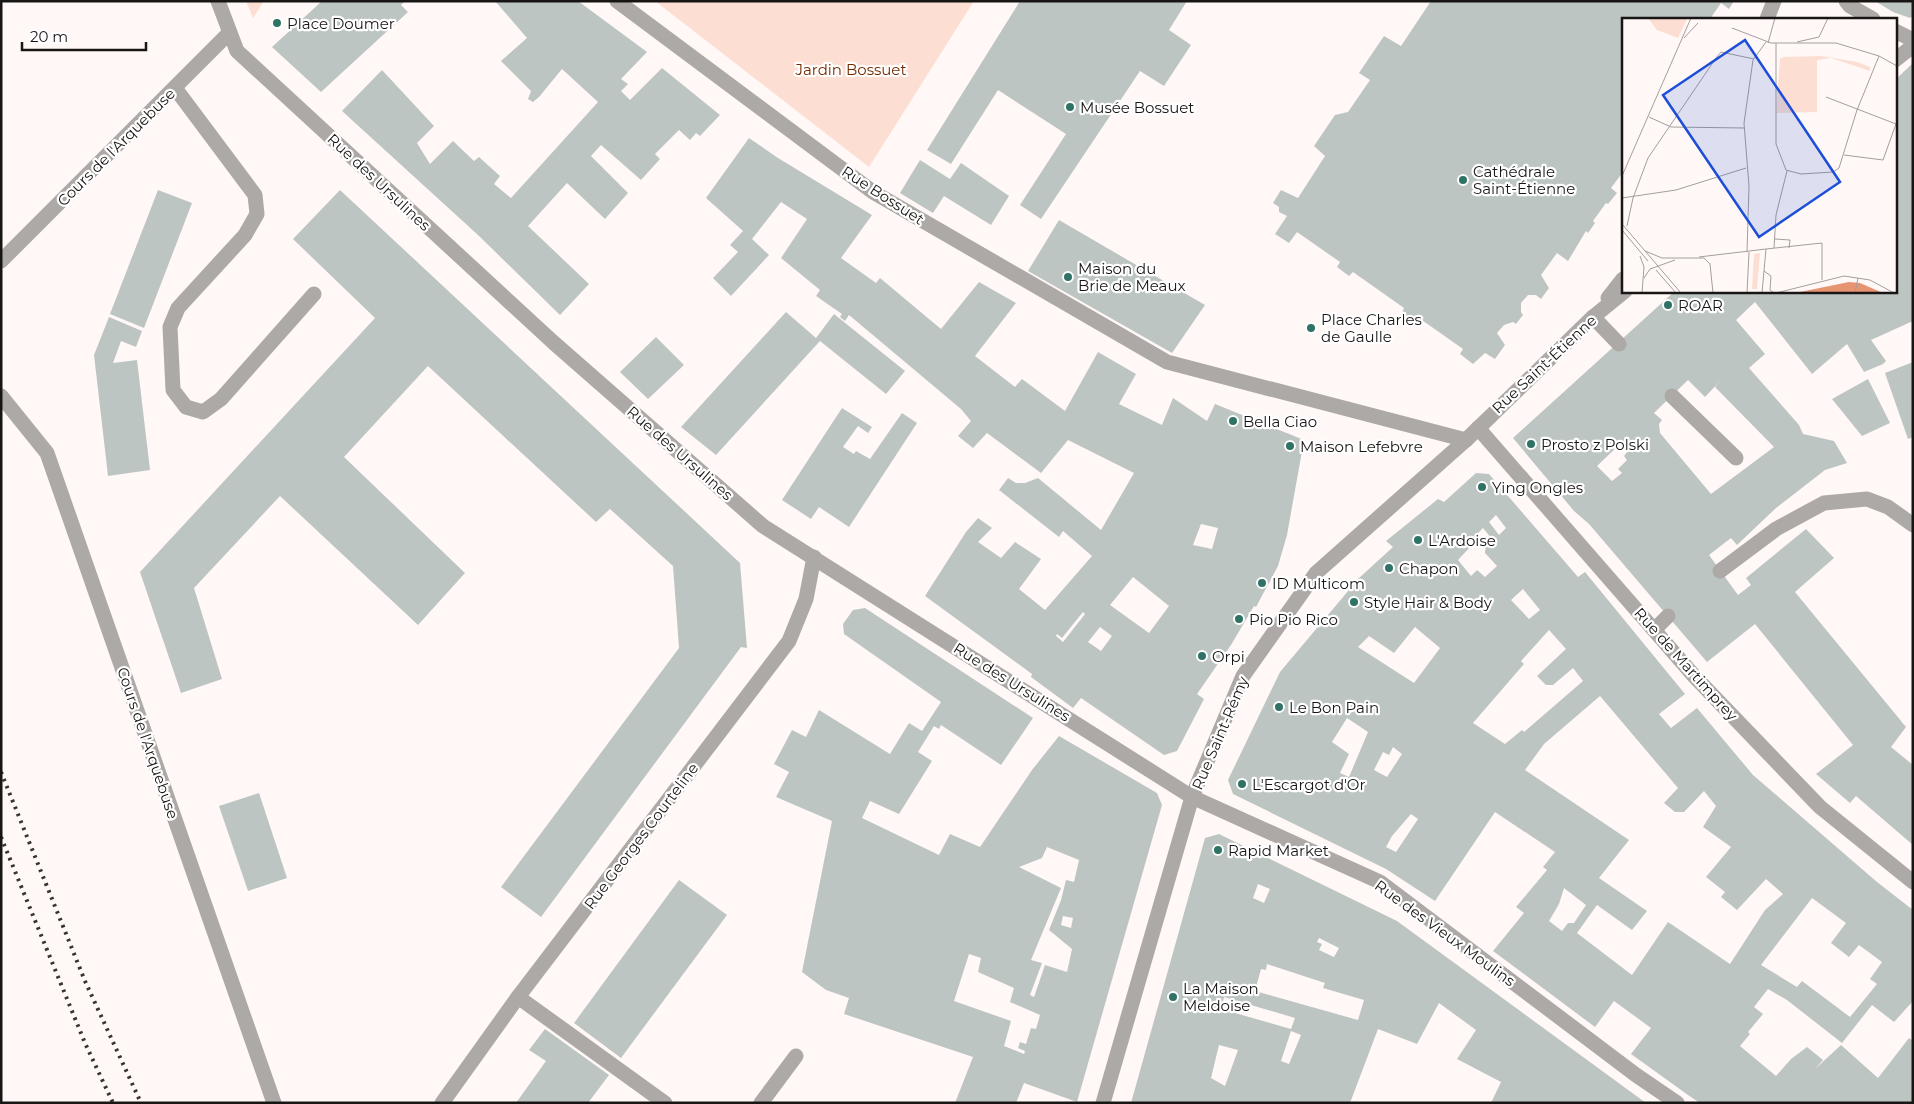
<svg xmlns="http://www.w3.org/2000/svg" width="1914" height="1104" font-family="Montserrat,sans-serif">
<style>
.green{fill:#fdded2}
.building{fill:#bdc5c3;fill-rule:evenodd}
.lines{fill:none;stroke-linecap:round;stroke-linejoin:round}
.lane{stroke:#aca9a7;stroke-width:15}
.street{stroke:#aca9a7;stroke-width:15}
.rail{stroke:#363433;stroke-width:4;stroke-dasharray:2.5 5;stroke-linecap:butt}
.poi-dot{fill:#307366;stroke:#fff;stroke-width:2}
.labels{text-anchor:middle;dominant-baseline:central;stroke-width:4.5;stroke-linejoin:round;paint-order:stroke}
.poi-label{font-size:15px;fill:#181615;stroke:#fff;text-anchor:start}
.park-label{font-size:15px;fill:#742a01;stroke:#fff}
.street-label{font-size:15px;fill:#181615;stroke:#fff}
.inset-road{fill:none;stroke:#a39e9c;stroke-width:1}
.view{fill:#1d4ed8;fill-opacity:0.15;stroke:#1d4ed8;stroke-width:2.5}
.inset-edge{fill:none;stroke:#181615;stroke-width:2.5}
</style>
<rect width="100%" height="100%" fill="#fff8f6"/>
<g class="green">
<path d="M 246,1 L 264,1 L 253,18 Z"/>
<path d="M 655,1 L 974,1 L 869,167 Z"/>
</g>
<g class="building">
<path d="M 322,1 L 405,1 L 401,5 L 408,12 L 321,92 L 272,47 Z"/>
<path d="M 495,1 L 578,1 L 647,52 L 621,79 L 628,84 L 621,91 L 630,100 L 662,68 L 720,115 L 700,136 L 696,133 L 690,140 L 679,130 L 655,154 L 660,159 L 641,180 L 601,145 L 591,156 L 628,193 L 605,219 L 567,183 L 528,226 L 589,284 L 560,315 L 478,235 L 342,111 L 382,70 L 434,126 L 417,143 L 430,164 L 453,141 L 474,161 L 479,157 L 500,176 L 494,184 L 511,198 L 598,102 L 562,69 L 539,97 L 533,102 L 528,99 L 531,91 L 501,61 L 527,38 Z"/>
<path d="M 1020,1 L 1187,1 L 1169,30 L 1191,45 L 1164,86 L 1140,71 L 1041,219 L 1020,205 L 1066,134 L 998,90 L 951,164 L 927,150 Z"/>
<path d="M 1431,1 L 1734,1 L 1729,9 L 1721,3 L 1710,19 L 1623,19 L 1623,172 L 1611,188 L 1617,193 L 1608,204 L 1606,203 L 1593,221 L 1595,223 L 1588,233 L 1586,231 L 1568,261 L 1557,253 L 1541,275 L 1549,288 L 1541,299 L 1536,295 L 1528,295 L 1521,303 L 1521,312 L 1523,315 L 1516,324 L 1513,322 L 1504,325 L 1497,333 L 1505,345 L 1495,359 L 1485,353 L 1473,364 L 1460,354 L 1463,349 L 1419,318 L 1416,322 L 1402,313 L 1404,308 L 1353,272 L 1349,276 L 1337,267 L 1340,262 L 1297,232 L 1289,243 L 1275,234 L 1287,216 L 1279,212 L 1279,207 L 1273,203 L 1281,190 L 1298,198 L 1325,156 L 1314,146 L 1335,115 L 1348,112 L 1370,80 L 1359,73 L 1384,36 L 1401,46 Z"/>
<path d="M 1875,1 L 1913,1 L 1913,16 L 1910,18 L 1893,12 Z"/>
<path d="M 1913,63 L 1913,321 L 1871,340 L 1886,361 L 1883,364 L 1864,372 L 1847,344 L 1812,374 L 1755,302 L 1736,320 L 1765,354 L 1749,368 L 1799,425 L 1803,434 L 1834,441 L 1847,463 L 1825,470 L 1776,508 L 1737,545 L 1731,538 L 1709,555 L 1738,595 L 1751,585 L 1746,578 L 1806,529 L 1834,558 L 1795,592 L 1906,727 L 1891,747 L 1913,765 L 1913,845 L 1856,796 L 1850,803 L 1816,774 L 1853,745 L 1755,624 L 1707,662 L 1589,524 L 1574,511 L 1513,438 L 1675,291 L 1895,291 L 1895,80 ZM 1688,380 L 1705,397 L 1721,380 L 1715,387 L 1774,447 L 1711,494 L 1660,433 L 1659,424 L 1662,420 L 1654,413 ZM 1620,444 L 1627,452 L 1624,456 L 1627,460 L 1618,469 L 1622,473 L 1612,481 L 1597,466 Z"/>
<path d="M 749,138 L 778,158 L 872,215 L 841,258 L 876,283 L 880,278 L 941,329 L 979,282 L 1016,303 L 975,356 L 1015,387 L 1022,379 L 1065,411 L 1098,352 L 1136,374 L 1119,404 L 1162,425 L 1173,398 L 1207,421 L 1215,404 L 1304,440 L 1287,535 L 1278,566 L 1256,607 L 1254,606 L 1231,645 L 1197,694 L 1204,699 L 1177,751 L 1164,755 L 1081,698 L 1073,708 L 1031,677 L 1032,674 L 925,596 L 966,532 L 978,518 L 992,528 L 978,542 L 1001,558 L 1015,542 L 1041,559 L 1019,589 L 1045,610 L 1092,556 L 1063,531 L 1059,537 L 999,490 L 1008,478 L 1016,483 L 1025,483 L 1038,478 L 1101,530 L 1134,473 L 1068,440 L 1041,473 L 987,433 L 973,448 L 958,436 L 971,421 L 961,409 L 849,315 L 845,321 L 840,317 L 842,314 L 816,296 L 820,290 L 781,258 L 807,219 L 781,202 L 752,239 L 769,255 L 731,296 L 713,278 L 738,252 L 730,245 L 743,231 L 706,198 ZM 1201,524 L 1218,528 L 1212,549 L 1193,545 ZM 1133,577 L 1169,606 L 1149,633 L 1110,605 ZM 1083,612 L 1085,614 L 1063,642 L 1056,636 L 1057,634 L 1062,638 ZM 1100,627 L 1112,636 L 1101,651 L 1088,642 Z"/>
<path d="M 920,160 L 950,179 L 961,163 L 1009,196 L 991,225 L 944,196 L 933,213 L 900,193 Z"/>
<path d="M 158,190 L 192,203 L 144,328 L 110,314 Z"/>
<path d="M 340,190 L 740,563 L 747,648 L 741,647 L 541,917 L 501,887 L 679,648 L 673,566 L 610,509 L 596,522 L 428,366 L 344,457 L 465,573 L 418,625 L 280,496 L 194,588 L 222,679 L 181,693 L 140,572 L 375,318 L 293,239 Z"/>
<path d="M 1059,220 L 1205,305 L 1172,353 L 1028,271 Z"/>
<path d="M 786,312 L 816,338 L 834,314 L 905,371 L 886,394 L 820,341 L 716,455 L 681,427 Z"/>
<path d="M 109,317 L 142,331 L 136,347 L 121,341 L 113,363 L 137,360 L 150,470 L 108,476 L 94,355 Z"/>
<path d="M 656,337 L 684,365 L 648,399 L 620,372 Z"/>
<path d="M 1913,362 L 1913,437 L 1908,439 L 1885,373 Z"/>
<path d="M 1868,379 L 1890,423 L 1862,436 L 1832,399 Z"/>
<path d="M 842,408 L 872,427 L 868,433 L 858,426 L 843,447 L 854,454 L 856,451 L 870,459 L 902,413 L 917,423 L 849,527 L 819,507 L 811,519 L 782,500 Z"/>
<path d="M 1476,473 L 1489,474 L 1578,577 L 1585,572 L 1685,694 L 1659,714 L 1671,728 L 1697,708 L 1753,775 L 1877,882 L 1913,910 L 1913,1001 L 1894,1022 L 1872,1005 L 1842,1043 L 1787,1000 L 1768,989 L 1754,1007 L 1763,1014 L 1748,1032 L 1750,1034 L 1740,1046 L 1776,1076 L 1791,1059 L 1807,1047 L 1823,1060 L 1815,1069 L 1841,1045 L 1878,1078 L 1909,1038 L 1913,1041 L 1913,1103 L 1700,1103 L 1688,1095 L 1631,1054 L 1651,1028 L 1614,1001 L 1595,1027 L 1493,951 L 1524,913 L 1516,907 L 1547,870 L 1543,867 L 1555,852 L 1495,812 L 1435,901 L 1386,869 L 1233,794 L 1228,780 L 1280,672 L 1359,578 L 1393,547 L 1386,541 L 1438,499 L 1444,502 ZM 1496,515 L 1506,528 L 1499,535 L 1489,522 ZM 1483,528 L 1492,539 L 1486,544 L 1485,553 L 1497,566 L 1485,577 L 1477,570 L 1471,576 L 1458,560 L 1472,545 L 1469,542 ZM 1523,589 L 1540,610 L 1529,619 L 1511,600 ZM 1415,627 L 1440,648 L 1414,683 L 1358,647 L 1369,636 L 1394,653 ZM 1549,630 L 1566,649 L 1537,676 L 1546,685 L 1553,685 L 1573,668 L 1583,681 L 1524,732 L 1522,730 L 1505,744 L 1473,723 L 1524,664 L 1521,661 ZM 1600,696 L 1678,788 L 1664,803 L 1675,812 L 1684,812 L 1704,791 L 1716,806 L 1703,827 L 1731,847 L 1706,877 L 1725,892 L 1721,897 L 1737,910 L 1766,879 L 1783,894 L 1765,910 L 1730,964 L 1668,922 L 1632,975 L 1577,933 L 1597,905 L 1632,930 L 1647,911 L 1599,878 L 1629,840 L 1525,770 L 1544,744 ZM 1347,718 L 1368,732 L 1349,777 L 1340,773 L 1349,754 L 1332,742 ZM 1393,747 L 1402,754 L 1387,777 L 1374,770 L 1383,752 L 1389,755 ZM 1411,814 L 1418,819 L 1396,852 L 1386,847 L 1392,836 ZM 1564,888 L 1586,905 L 1574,923 L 1568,923 L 1562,931 L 1549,921 L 1559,904 ZM 1812,898 L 1846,923 L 1831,943 L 1849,957 L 1859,945 L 1882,962 L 1870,979 L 1877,984 L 1850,1017 L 1802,981 L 1797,987 L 1761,965 Z"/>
<path d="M 865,608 L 1033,718 L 1001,765 L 941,725 L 939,729 L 934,726 L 918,752 L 932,761 L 899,814 L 870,801 L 862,818 L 939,855 L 950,834 L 980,847 L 1032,770 L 1059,736 L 1157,793 L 1162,805 L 1077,1102 L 1024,1083 L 1016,1103 L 955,1103 L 973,1057 L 844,1014 L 849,998 L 826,990 L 802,972 L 832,821 L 776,797 L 789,772 L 774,764 L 792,730 L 806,737 L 819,710 L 890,754 L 909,723 L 922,731 L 941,702 L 844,634 L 843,624 L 853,610 ZM 1047,847 L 1079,860 L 1074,882 L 1066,880 L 1061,900 L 1049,930 L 1072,949 L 1067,972 L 1045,965 L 1034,997 L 1030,995 L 1042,963 L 1031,960 L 1061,888 L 1019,867 L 1042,858 ZM 1063,916 L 1073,918 L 1071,928 L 1061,925 ZM 969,954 L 981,958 L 978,972 L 1014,988 L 1010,1002 L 1040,1015 L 1036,1029 L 1031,1028 L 1026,1044 L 1020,1042 L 1018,1048 L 1025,1051 L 1024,1054 L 1004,1046 L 1011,1021 L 954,1001 Z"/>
<path d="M 259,793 L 287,878 L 248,891 L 219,806 Z"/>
<path d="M 1219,834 L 1397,921 L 1646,1103 L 1491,1103 L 1501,1082 L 1457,1059 L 1476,1030 L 1439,1003 L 1417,1044 L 1378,1029 L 1350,1103 L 1131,1103 L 1205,838 ZM 1258,884 L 1270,889 L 1264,903 L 1253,898 ZM 1319,938 L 1339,948 L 1334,957 L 1319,950 L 1322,944 L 1317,942 ZM 1267,964 L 1325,983 L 1323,988 L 1364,1000 L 1358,1020 L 1255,991 L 1261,969 L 1266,970 ZM 1224,997 L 1295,1018 L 1291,1029 L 1221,1009 ZM 1291,1031 L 1301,1035 L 1289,1064 L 1281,1061 ZM 1219,1045 L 1238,1050 L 1225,1086 L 1211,1078 Z"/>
<path d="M 679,880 L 727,915 L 621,1058 L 574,1023 Z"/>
<path d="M 545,1029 L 609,1075 L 588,1103 L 516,1103 L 546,1061 L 529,1050 Z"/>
</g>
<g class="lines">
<g class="lane">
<path d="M 175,88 L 255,195 L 257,214 L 245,235 L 178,308 L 170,327 L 173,390 L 186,407 L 203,412 L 221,399 L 314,294"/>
<path d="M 1593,317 L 1619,344"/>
<path d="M 1672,396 L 1736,458"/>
<path d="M 1720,571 L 1776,529 L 1824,503 L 1867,499 L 1888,507 L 1913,525"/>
<path d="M 1654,630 L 1668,616"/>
<path d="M 518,997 L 665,1103"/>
<path d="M 761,1103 L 796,1056"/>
</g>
<g class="street">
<path d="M 218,1 L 237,51 L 554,343 L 763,526 L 1192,797 L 1380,882 L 1636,1075 L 1677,1103"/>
<path d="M 617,1 L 873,192 L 1167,362 L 1466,440"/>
<path d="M 1846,1 L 1850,6 L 1873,19"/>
<path d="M 1767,19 L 1774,1"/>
<path d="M 1895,31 L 1913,40"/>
<path d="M 1895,60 L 1913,46"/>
<path d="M 1,261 L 229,33"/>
<path d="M 1608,298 L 1623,279"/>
<path d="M 1,396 L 47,453 L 274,1103"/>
<path d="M 1478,428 L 1695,677 L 1820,807 L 1913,882"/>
<path d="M 442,1103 L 518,997 L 789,641 L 806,599 L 814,557"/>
<path d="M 1103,1103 L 1192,797 L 1243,676 L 1316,573 L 1466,440 L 1593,317 L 1625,291"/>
</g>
<g class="rail">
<path d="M 1,772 L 85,981 L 141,1103"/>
<path d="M 1,837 L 85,1043 L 113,1103"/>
</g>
</g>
<g class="poi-dot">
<circle cx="277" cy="23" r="5"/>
<circle cx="1070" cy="107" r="5"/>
<circle cx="1463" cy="180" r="5"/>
<circle cx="1068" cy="277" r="5"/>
<circle cx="1668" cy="305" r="5"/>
<circle cx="1311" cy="328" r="5"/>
<circle cx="1233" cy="421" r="5"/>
<circle cx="1531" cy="444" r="5"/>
<circle cx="1290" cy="446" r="5"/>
<circle cx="1482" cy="487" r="5"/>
<circle cx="1418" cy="540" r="5"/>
<circle cx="1389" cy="568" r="5"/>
<circle cx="1262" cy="583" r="5"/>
<circle cx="1354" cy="602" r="5"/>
<circle cx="1239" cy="619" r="5"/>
<circle cx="1202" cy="656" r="5"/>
<circle cx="1279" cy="707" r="5"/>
<circle cx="1242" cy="784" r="5"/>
<circle cx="1218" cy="850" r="5"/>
<circle cx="1173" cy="997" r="5"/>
</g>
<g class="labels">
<g class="poi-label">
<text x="287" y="23">Place Doumer</text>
<text x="1080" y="107">Musée Bossuet</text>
<text x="1473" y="171">Cathédrale<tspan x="1473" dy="17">Saint-Étienne</tspan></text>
<text x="1078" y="268">Maison du<tspan x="1078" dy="17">Brie de Meaux</tspan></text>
<text x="1678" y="305">ROAR</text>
<text x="1321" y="319">Place Charles<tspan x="1321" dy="17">de Gaulle</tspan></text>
<text x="1243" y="421">Bella Ciao</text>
<text x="1541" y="444">Prosto z Polski</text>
<text x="1300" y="446">Maison Lefebvre</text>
<text x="1492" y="487">Ying Ongles</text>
<text x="1428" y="540">L'Ardoise</text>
<text x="1399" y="568">Chapon</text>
<text x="1272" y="583">ID Multicom</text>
<text x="1364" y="602">Style Hair &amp; Body</text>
<text x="1249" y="619">Pio Pio Rico</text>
<text x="1212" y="656">Orpi</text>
<text x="1289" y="707">Le Bon Pain</text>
<text x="1252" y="784">L'Escargot d'Or</text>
<text x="1228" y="850">Rapid Market</text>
<text x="1183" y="988">La Maison<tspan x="1183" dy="17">Meldoise</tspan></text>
</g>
<g class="park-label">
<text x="851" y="69">Jardin Bossuet</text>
</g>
<g class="street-label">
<text transform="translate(116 147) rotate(-45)">Cours de l'Arquebuse</text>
<text transform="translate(379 182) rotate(43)">Rue des Ursulines</text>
<text transform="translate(883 195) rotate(33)">Rue Bossuet</text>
<text transform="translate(1544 364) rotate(-43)">Rue Saint-Étienne</text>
<text transform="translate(680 453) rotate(41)">Rue des Ursulines</text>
<text transform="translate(1686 664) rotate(48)">Rue de Martimprey</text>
<text transform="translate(1012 682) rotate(32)">Rue des Ursulines</text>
<text transform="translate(1220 733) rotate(-67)">Rue Saint-Rémy</text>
<text transform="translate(148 743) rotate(71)">Cours de l'Arquebuse</text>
<text transform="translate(641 836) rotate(-53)">Rue Georges Courteline</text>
<text transform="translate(1445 933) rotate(36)">Rue des Vieux Moulins</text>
</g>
</g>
<g transform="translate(1622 18)">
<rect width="275" height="275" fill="#fff8f6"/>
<path d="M 26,0 L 65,0 L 65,1 L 56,20 L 35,12 ZM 199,38 L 235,44 L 248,49 L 248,53 L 209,40 L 195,42 L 195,94 L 154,95 L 158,41 L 161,39 ZM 138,235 L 135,271 L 130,271 L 132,236 Z" fill="#fdded2"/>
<path d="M 227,264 L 238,265 L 261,275 L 173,275 Z" fill="#e79471"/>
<path class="inset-road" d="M 110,10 L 149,25 L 214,25 L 257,38 L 275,48M 62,20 L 76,5M 175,24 L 197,19 L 206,0M 146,25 L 153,0M 154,25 L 154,126 L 164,152 L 179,156 L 211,154 L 217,150 L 235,92 L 257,38M 204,79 L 274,106 L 261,142 L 222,137M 27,99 L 49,109 L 122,110M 0,158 L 69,0M 0,180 L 54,172 L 124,150M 0,206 L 59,275M 5,208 L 11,180 L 26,140 L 94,40 L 99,34 L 132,41M 0,212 L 26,243M 153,221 L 168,222 L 167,230M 152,230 L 154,197 L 165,153M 144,231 L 200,225 L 200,262M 23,233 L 40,240 L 82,240 L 88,246 L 91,275M 125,234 L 127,168 L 122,105 L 131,42 L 144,24M 18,238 L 22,249 L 20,275M 77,239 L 144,231 L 142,253M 34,252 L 54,275M 22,260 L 28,251 L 53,242M 125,275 L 127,234M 140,275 L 142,253 L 149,258 L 148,272 L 152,275M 154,275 L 222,258 L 248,262 L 272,275M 233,275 L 236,260"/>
<path class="view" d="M 123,22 L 218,164 L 137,219 L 41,77 Z"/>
<rect width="275" height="275" class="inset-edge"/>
</g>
<rect width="1914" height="1104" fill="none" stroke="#181615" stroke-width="5"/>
<path d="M22 42v8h124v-8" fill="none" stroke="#181615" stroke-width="2.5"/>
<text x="30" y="42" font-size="15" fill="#181615" stroke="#ffffff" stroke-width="4" paint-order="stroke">20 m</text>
</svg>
